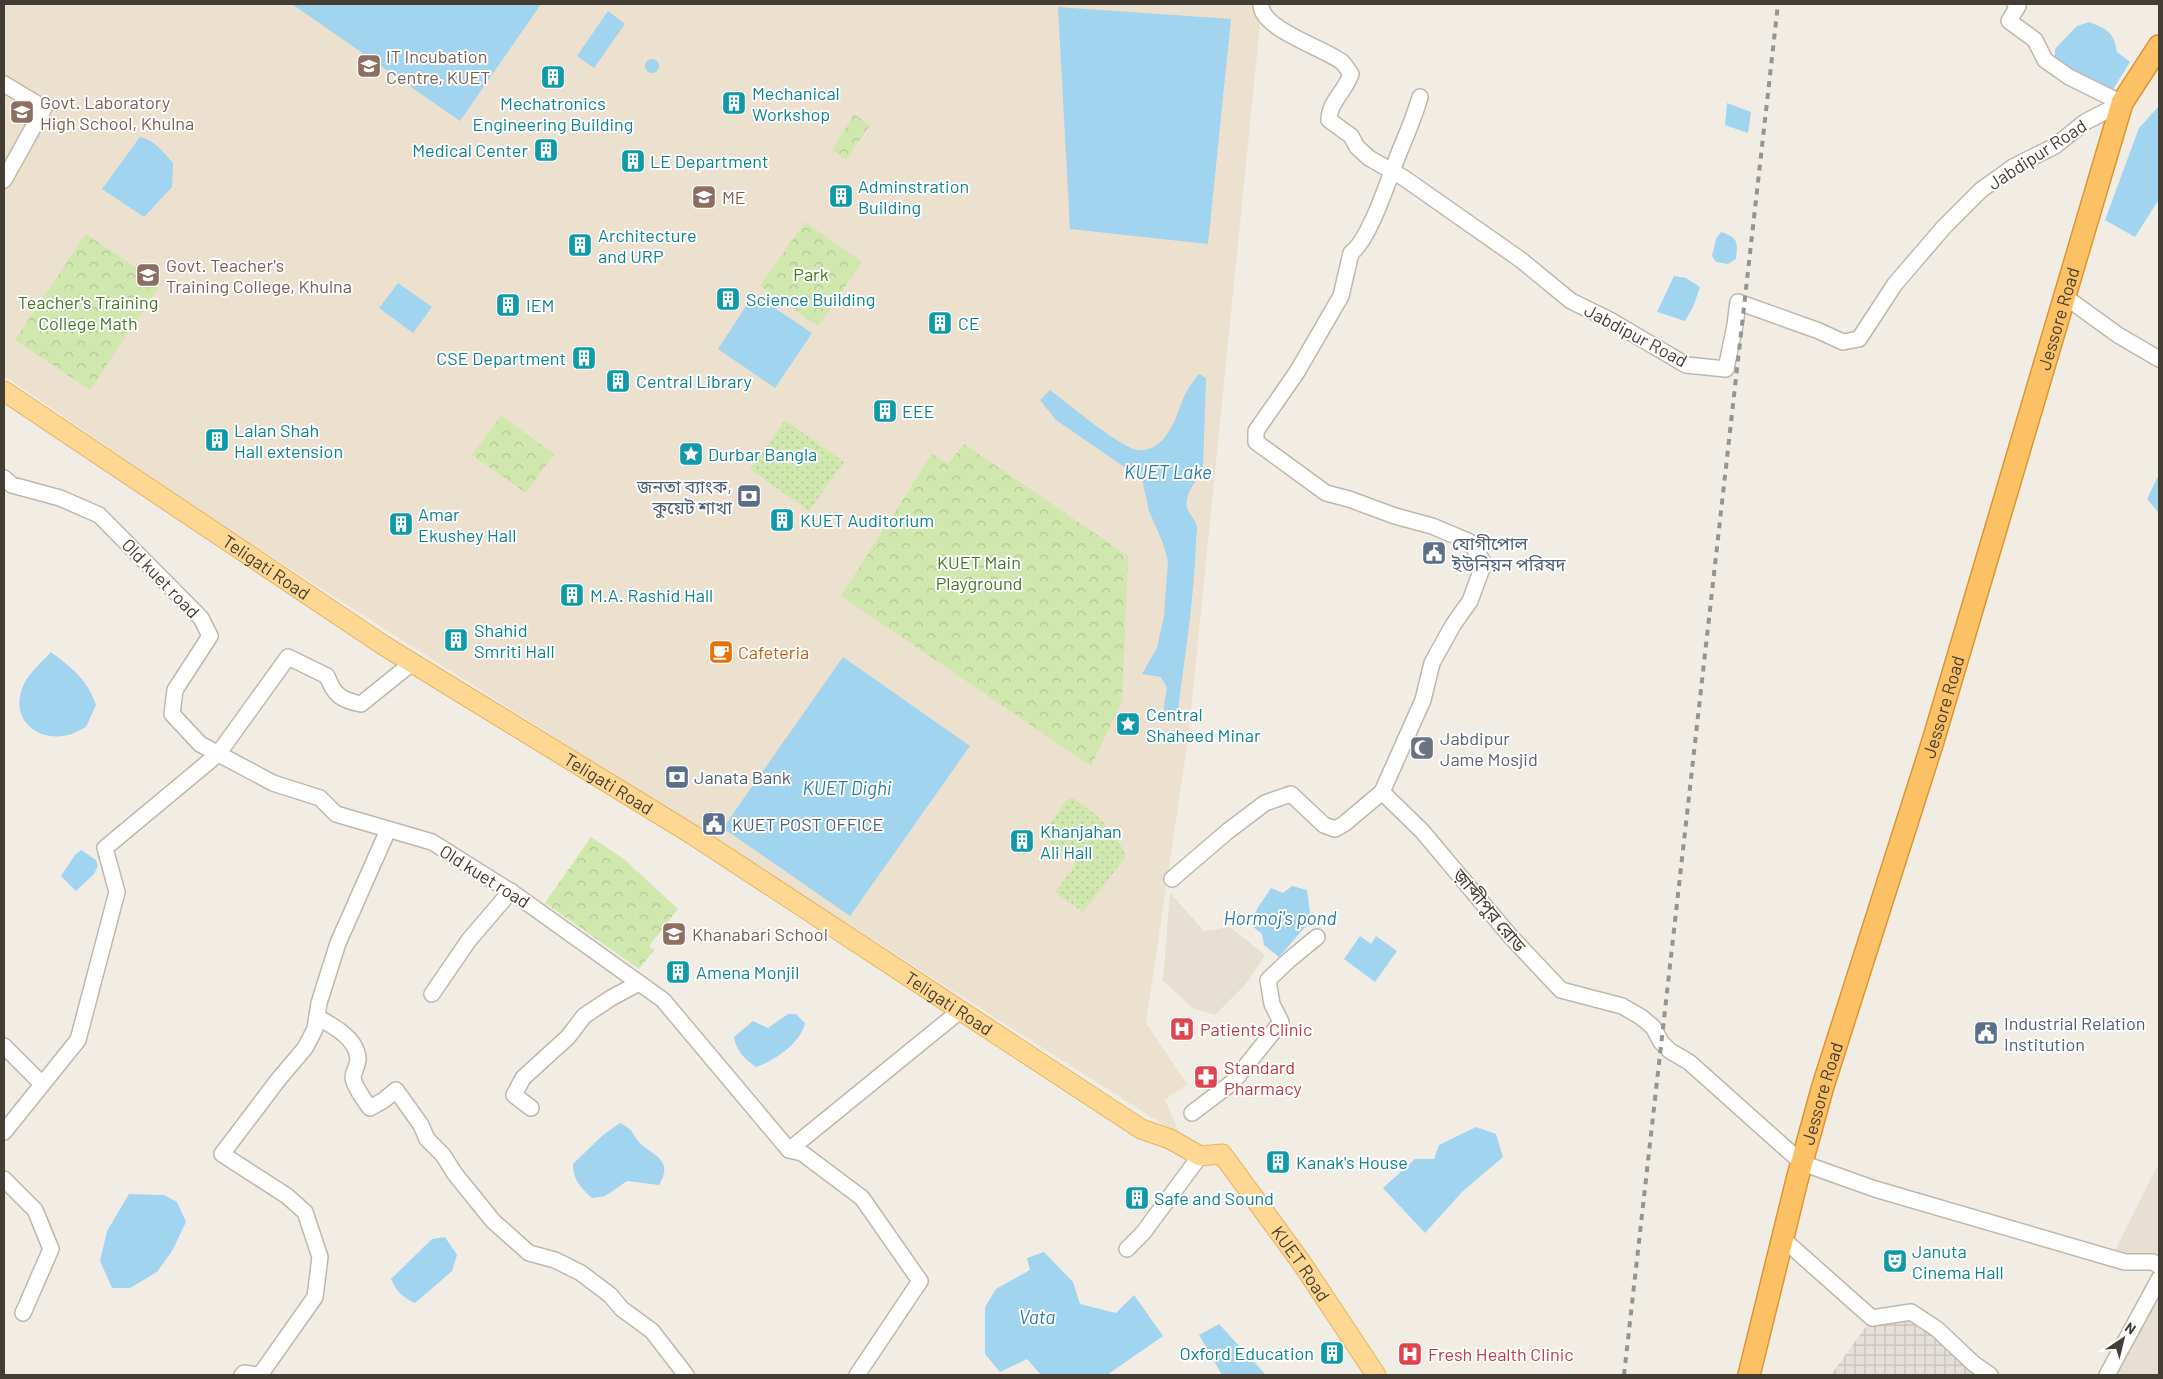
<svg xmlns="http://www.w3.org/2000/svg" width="2163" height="1379" font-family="Barlow,'Noto Sans Bengali',sans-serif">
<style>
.residential{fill:#e6dfd2}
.industrial{fill:url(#industrial-grid)}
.education{fill:#ebe1ce}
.park{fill:url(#park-crowns)}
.garden{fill:url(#garden-dots)}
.water{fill:#a0d4ef}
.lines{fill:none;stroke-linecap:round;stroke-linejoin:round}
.minor-casing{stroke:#c0b7aa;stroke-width:18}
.major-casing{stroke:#e3b462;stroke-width:21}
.highway-casing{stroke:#dc9434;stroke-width:24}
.minor{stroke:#fff;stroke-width:15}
.major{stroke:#fed892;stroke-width:19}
.highway{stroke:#fdc165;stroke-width:21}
.rail{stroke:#949494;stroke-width:4;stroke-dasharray:6 6;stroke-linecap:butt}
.labels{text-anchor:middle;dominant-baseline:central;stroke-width:4;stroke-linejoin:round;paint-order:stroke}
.education-label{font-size:18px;fill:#785e54;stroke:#fff;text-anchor:start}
.culture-label{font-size:18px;fill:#0d838f;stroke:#fff;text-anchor:start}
.street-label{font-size:18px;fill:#443d34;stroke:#fff}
.park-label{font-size:18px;fill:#4a7528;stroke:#fff}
.service-label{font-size:18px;fill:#4e5e75;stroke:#fff;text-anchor:start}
.food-label{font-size:18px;fill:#c56008;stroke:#fff;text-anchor:start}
.worship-label{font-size:18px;fill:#5b616d;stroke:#fff;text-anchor:start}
.health-label{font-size:18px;fill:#be3a42;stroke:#fff;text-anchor:start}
.water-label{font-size:19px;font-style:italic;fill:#2d7ba7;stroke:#fff}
</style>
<defs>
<pattern id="industrial-grid" width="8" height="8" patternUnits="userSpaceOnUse" patternTransform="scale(1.25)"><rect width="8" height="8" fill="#e4dfd9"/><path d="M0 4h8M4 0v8" fill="none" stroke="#c5c0bb"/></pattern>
<pattern id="park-crowns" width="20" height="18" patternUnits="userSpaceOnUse" patternTransform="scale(1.25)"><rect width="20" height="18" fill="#d0e7ad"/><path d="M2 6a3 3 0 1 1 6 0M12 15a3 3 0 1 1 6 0" fill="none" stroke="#b4c795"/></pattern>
<pattern id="garden-dots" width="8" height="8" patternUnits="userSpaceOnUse" patternTransform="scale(1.25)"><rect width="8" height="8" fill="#d0e7ad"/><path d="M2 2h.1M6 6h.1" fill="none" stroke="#b4c795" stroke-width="1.8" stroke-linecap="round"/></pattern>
</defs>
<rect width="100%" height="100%" fill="#f2ede4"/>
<g class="residential">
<path d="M 1170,893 L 1204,931 L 1230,927 L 1265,955 L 1246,984 L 1215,1015 L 1193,1008 L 1163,981 Z"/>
<path d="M 2159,1163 L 2159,1266 L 2111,1258 Z"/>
<path d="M 2159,1279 L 2159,1375 L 2107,1375 Z"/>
</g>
<path class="industrial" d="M 1911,1312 L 1990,1375 L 1831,1375 L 1872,1318 Z"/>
<path class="education" d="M 4,4 L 1262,4 L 1189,732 L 1146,1023 L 1187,1084 L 1165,1100 L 1181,1136 L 245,540 L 4,376 Z"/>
<g class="park">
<path d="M 854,114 L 870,125 L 846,160 L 832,150 Z"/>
<path d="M 805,222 L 862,262 L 818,326 L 760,286 Z"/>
<path d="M 86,234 L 161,284 L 90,390 L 15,340 Z"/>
<path d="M 501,415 L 554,454 L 526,493 L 472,455 Z"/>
<path d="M 964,444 L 1128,556 L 1122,701 L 1091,766 L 841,596 L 932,454 L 948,464 Z"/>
<path d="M 591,837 L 624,859 L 678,909 L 649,946 L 654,950 L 639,969 L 545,903 Z"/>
</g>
<g class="garden">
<path d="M 785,420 L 844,462 L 809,511 L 750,469 Z"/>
<path d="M 1072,797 C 1095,813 1115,830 1126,856 L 1083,912 L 1055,892 L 1074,867 L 1075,862 L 1042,836 L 1066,801 Z"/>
</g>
<g class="water">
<path d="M 292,4 L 541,4 L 460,121 Z"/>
<path d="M 1058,7 L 1231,19 L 1208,244 L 1070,229 Z"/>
<path d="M 608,11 L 625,24 L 594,68 L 577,56 Z"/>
<path d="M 2089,22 C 2107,29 2114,32 2117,52 L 2130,62 L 2112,91 L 2055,61 L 2055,49 L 2077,26 Z"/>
<circle cx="652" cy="66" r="7"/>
<path d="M 1727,103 L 1751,112 L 1748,133 L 1725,125 Z"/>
<path d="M 2159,106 L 2159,199 L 2135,237 L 2105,220 L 2139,128 Z"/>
<path d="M 140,137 C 155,140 164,153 173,163 L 172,187 L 144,217 L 102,189 Z"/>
<path d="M 1721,232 C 1738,238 1738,241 1736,259 L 1728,264 L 1716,262 L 1712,256 L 1716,239 Z"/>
<path d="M 1674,276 L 1686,278 L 1700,287 L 1693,307 L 1685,321 L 1657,312 Z"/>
<path d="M 398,283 L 432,307 L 413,333 L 379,308 Z"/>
<path d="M 754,294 L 812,333 L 775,388 L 718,349 Z"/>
<path d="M 1199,374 L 1206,378 L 1203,469 C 1198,480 1189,487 1187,499 C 1184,512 1194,515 1197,527 C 1197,531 1196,537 1196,542 C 1194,598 1185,655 1178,710 L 1173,715 L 1163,712 L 1167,688 L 1161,677 L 1142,674 L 1157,648 L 1164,616 L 1168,561 L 1163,543 L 1149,511 L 1142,479 L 1056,420 L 1040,400 L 1050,390 C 1066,402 1123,450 1139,450 C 1152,451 1162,443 1169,431 C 1178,418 1180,402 1188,389 C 1191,384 1195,379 1199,374 Z"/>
<path d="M 2159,474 L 2159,513 L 2147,499 Z"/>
<path d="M 51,652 C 72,668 87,679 96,705 L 86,727 C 81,729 77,732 72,734 C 41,744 10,722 22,689 C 26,675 41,663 51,652 Z"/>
<path d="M 843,657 L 970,746 L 850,916 L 723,828 Z"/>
<path d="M 81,850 L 96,860 L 98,866 L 94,874 L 76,891 L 61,876 L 75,855 Z"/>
<path d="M 1292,886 L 1307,890 L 1311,920 L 1279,957 L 1264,945 L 1262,934 L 1251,925 L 1257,909 L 1271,888 L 1283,893 Z"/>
<path d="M 1360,936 L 1371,944 L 1376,936 L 1397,951 L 1375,982 L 1344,959 Z"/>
<path d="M 788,1014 L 796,1014 L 805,1023 C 801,1043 774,1061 756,1067 C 745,1059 736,1051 734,1037 L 753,1021 L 768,1028 Z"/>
<path d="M 620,1123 C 636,1131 632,1136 642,1145 C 657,1157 673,1162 659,1185 L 627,1181 L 605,1196 L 592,1198 C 581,1188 573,1180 573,1164 L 602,1136 Z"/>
<path d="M 1476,1127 L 1496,1134 L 1503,1157 L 1462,1192 L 1425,1233 L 1383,1188 L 1415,1159 L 1434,1159 L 1439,1145 Z"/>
<path d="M 129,1194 L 164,1195 L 177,1202 L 186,1222 L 172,1251 L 157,1272 L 130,1288 L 112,1288 L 100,1261 L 107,1231 Z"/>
<path d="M 445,1237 L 457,1255 L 452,1271 L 415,1303 C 403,1298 396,1291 391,1279 L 432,1239 Z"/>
<path d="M 1044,1252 L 1073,1282 L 1080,1304 L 1116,1313 L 1134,1295 L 1163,1336 L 1107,1375 L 1041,1375 L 1027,1359 L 1000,1372 L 985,1354 L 985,1307 L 996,1289 L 1030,1270 L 1027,1258 Z"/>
<path d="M 1219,1324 L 1266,1375 L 1222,1375 L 1199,1335 Z"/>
</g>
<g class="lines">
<defs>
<g id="minor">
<path d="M 1261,4 C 1260,29 1324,48 1342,62 C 1345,65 1348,70 1351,74 C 1345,92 1329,102 1329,120 L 1351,136 L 1357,147 L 1369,158 L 1404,178 L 1521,260 L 1571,301 L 1608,319 L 1686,365 L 1726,369 L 1735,325 L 1738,302 L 1819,331 L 1843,342 L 1859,339 L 1895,284 L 1944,227 L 1981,190 L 2013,167 L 2055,146 L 2085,122 L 2122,103 L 2069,77 L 2045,60 L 2035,40 L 2009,21 L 2018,6 L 2015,4"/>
<path d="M 4,84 L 44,108 L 4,180"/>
<path d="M 1420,97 C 1415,115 1408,131 1401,148 C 1390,174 1371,238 1351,253 L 1341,296 L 1297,372 L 1256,431 L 1256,442 L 1326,493 L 1349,499 L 1395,516 L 1432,526 L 1470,542 L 1484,563 L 1470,601 L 1453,625 L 1432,663 L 1423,700 L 1382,792 L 1422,831 L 1511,937 L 1561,990 L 1622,1006 L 1641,1017 L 1653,1027 L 1661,1042 L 1670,1051 L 1689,1062 L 1802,1163 L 1875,1189 L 2125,1262 L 2153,1262 L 2159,1266"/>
<path d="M 2064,296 L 2118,335 L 2159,359"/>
<path d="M 4,478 L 12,485 L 60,498 L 99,515 L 201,618 L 210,636 L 175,690 L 172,714 L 200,744 L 273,783 L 320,798 L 336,814 L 432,842 L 516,895 L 663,1000 L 789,1150 L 802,1153 L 862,1198 L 920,1281 L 857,1375"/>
<path d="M 1172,879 L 1228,831 L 1265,803 L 1291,794 L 1324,825 L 1335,829 L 1344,824 L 1382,792"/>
<path d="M 432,994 L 469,940 L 511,891"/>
<path d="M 317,1017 C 333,1026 357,1038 358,1059 C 358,1065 353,1072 353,1078 C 355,1088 364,1100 370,1108 L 384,1100 L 396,1090 L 421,1125 L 427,1139 L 443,1155 L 455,1174 L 493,1221 L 529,1253 L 555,1260 L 581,1273 L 610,1295 L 622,1309 L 652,1331 L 686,1375"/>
<path d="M 4,1046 L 42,1084"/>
<path d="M 531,1108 L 514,1095 L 523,1078 L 568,1037 L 584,1016 L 611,998 L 639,983"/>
<path d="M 1192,1113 L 1233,1082 L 1281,1022 L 1272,1004 L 1268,980 L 1289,960 L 1317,937"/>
<path d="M 4,1132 L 78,1040 L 117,892 L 105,848 L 218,754 L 288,657 L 327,676 C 334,695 341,700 361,704 L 412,663"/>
<path d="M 789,1150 L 961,1010"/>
<path d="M 4,1179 L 35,1210 L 51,1249 L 23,1313"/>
<path d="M 1783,1239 L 1872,1318 L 1911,1312 L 1937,1329 L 1974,1364 L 1990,1375"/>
<path d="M 1127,1249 L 1143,1233 L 1200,1156"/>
<path d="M 242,1375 L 244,1373 L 257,1375"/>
<path d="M 260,1375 L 315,1297 L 320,1257 L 305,1212 L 287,1196 L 222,1154 L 278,1080 L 305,1048 L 315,1029 L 319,1003 L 338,943 L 388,830"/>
<path d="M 2107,1375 L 2159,1279"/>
</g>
<g id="major">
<path id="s1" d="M 4,391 L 383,645 L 693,835 L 1141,1129 L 1170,1139 L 1200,1156 L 1222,1154 L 1301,1262 L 1376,1375"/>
</g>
<g id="highway">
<path id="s2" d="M 1749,1375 L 1797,1180 L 1823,1086 L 1933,741 L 2122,103 L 2159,46"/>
</g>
</defs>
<use href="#minor" class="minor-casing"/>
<use href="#major" class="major-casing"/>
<use href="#highway" class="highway-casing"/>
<use href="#minor" class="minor"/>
<use href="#major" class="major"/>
<use href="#highway" class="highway"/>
<path class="rail" d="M 1624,1375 L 1778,4"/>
</g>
<defs>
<symbol id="university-square" viewBox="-11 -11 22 22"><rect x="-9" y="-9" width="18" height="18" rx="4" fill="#8d6e63" stroke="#fff"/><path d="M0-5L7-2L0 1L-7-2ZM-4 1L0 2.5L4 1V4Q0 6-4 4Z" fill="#fff"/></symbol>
<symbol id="building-square" viewBox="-11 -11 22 22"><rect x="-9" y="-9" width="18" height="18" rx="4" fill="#0f9aa8" stroke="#fff"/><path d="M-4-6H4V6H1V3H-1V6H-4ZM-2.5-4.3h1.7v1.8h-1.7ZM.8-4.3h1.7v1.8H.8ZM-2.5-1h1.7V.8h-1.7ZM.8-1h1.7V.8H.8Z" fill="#fff"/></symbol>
<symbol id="school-square" viewBox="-11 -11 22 22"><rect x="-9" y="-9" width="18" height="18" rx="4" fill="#8d6e63" stroke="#fff"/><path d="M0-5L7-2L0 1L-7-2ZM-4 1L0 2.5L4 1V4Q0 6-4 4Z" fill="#fff"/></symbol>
<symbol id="sight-square" viewBox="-11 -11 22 22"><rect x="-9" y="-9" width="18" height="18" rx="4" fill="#0f9aa8" stroke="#fff"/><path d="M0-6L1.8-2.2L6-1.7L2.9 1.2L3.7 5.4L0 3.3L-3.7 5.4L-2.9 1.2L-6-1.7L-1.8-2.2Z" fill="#fff"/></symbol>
<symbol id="bank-square" viewBox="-11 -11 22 22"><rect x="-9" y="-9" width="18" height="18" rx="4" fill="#5c6f8a" stroke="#fff"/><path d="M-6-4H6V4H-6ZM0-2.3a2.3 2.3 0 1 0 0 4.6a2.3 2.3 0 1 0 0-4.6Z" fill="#fff"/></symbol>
<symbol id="civic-square" viewBox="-11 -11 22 22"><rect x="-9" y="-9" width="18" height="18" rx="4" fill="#5c6f8a" stroke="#fff"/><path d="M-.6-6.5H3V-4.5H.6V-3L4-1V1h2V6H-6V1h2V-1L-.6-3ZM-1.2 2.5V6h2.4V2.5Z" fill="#fff"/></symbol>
<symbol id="cafe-square" viewBox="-11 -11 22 22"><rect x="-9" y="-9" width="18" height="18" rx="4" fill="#e8710a" stroke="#fff"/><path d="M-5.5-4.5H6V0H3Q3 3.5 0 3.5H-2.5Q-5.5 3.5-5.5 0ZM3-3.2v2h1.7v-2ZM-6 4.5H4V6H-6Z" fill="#fff"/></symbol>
<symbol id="mosque-square" viewBox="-11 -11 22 22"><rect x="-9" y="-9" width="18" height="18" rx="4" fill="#6b7280" stroke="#fff"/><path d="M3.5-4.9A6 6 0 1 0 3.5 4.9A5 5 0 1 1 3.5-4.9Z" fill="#fff"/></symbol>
<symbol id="hospital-square" viewBox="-11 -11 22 22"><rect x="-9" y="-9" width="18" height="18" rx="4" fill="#e0444e" stroke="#fff"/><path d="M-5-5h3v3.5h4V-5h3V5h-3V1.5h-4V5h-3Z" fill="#fff"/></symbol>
<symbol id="pharmacy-square" viewBox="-11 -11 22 22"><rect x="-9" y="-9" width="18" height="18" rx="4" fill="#e0444e" stroke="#fff"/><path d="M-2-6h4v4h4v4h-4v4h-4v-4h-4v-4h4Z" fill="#fff"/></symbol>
<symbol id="theatre-square" viewBox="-11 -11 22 22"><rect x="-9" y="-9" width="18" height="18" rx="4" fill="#0f9aa8" stroke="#fff"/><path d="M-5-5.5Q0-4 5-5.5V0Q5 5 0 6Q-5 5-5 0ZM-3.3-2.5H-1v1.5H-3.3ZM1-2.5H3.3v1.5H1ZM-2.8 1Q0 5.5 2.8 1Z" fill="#fff"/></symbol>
</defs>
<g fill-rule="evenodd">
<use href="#university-square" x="355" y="52" width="28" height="28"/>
<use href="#building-square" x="539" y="63" width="28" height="28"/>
<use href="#building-square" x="720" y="89" width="28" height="28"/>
<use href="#school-square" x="8" y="98" width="28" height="28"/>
<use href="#building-square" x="532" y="136" width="28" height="28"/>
<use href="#building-square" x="619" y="147" width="28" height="28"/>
<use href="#building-square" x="827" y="182" width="28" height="28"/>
<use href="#school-square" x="690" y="183" width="28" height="28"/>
<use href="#building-square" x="566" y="231" width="28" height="28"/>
<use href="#university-square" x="134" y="261" width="28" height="28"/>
<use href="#building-square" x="714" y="285" width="28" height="28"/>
<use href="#building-square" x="494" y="291" width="28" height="28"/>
<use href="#building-square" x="926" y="309" width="28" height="28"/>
<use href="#building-square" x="570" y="344" width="28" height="28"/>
<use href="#building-square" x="604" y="367" width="28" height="28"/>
<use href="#building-square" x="871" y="397" width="28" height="28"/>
<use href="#building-square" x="203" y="426" width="28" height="28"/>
<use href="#sight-square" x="677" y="440" width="28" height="28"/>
<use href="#bank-square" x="735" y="482" width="28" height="28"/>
<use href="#building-square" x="768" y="506" width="28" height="28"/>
<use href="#building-square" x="387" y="510" width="28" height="28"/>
<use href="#civic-square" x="1420" y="539" width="28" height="28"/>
<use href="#building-square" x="558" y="581" width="28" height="28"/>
<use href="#building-square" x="442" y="626" width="28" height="28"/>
<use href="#cafe-square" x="707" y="638" width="28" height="28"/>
<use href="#sight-square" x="1114" y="710" width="28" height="28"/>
<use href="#mosque-square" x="1408" y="734" width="28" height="28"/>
<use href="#bank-square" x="663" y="763" width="28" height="28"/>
<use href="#civic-square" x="700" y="810" width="28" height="28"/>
<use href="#building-square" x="1008" y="827" width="28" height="28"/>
<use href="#school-square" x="660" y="920" width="28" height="28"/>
<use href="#building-square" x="664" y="958" width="28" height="28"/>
<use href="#hospital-square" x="1168" y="1015" width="28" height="28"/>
<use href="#civic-square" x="1972" y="1019" width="28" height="28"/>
<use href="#pharmacy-square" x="1192" y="1063" width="28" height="28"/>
<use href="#building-square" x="1264" y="1148" width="28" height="28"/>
<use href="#building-square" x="1123" y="1184" width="28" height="28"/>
<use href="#theatre-square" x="1881" y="1247" width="28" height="28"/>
<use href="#building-square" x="1318" y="1339" width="28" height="28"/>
<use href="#hospital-square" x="1396" y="1340" width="28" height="28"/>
</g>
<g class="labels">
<g class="education-label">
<text x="386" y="56">IT Incubation<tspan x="386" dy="21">Centre, KUET</tspan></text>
<text x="40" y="102">Govt. Laboratory<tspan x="40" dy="21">High School, Khulna</tspan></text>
<text x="722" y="197">ME</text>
<text x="166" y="265">Govt. Teacher's<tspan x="166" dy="21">Training College, Khulna</tspan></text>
<text x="692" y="934">Khanabari School</text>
</g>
<g class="culture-label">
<text x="752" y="93">Mechanical<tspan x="752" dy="21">Workshop</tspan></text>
<text x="553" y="103" text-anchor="middle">Mechatronics<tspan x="553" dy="21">Engineering Building</tspan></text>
<text x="528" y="150" text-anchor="end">Medical Center</text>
<text x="650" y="161">LE Department</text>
<text x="858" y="186">Adminstration<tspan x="858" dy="21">Building</tspan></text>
<text x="598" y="235">Architecture<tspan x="598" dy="21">and URP</tspan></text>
<text x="746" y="299">Science Building</text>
<text x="526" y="305">IEM</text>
<text x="958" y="323">CE</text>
<text x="566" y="358" text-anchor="end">CSE Department</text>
<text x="636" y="381">Central Library</text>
<text x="902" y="411">EEE</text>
<text x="234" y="430">Lalan Shah<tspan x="234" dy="21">Hall extension</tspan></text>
<text x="708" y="454">Durbar Bangla</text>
<text x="418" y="514">Amar<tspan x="418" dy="21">Ekushey Hall</tspan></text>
<text x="800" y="520">KUET Auditorium</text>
<text x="590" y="595">M.A. Rashid Hall</text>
<text x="474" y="630">Shahid<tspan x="474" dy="21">Smriti Hall</tspan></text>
<text x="1146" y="714">Central<tspan x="1146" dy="21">Shaheed Minar</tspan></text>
<text x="1040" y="831">Khanjahan<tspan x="1040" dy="21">Ali Hall</tspan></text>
<text x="696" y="972">Amena Monjil</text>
<text x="1296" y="1162">Kanak's House</text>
<text x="1154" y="1198">Safe and Sound</text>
<text x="1912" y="1251">Januta<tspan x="1912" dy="21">Cinema Hall</tspan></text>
<text x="1314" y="1353" text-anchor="end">Oxford Education</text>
</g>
<g class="street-label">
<text transform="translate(2037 154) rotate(-33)">Jabdipur Road</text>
<text stroke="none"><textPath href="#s2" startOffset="1101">Jessore Road</textPath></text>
<text transform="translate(1636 335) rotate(28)">Jabdipur Road</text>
<text stroke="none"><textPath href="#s1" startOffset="316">Teligati Road</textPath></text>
<text transform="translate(161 578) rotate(46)">Old kuet road</text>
<text stroke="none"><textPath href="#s2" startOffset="696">Jessore Road</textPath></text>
<text stroke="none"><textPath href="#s1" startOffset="721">Teligati Road</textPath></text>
<text transform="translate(485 876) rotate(32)">Old kuet road</text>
<text transform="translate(1490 910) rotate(50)">জ়াব্দীপুর রোড</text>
<text stroke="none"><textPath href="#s1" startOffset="1126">Teligati Road</textPath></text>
<text stroke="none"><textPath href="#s2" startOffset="291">Jessore Road</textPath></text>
<text stroke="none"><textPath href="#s1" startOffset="1578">KUET Road</textPath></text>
</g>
<g class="park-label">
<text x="811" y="274">Park</text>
<text x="88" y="302">Teacher's Training<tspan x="88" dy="21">College Math</tspan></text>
<text x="979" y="562">KUET Main<tspan x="979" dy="21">Playground</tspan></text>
</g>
<g class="service-label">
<text x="732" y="486" text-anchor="end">জনতা ব্যাংক,<tspan x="732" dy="21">কুয়েট শাখা</tspan></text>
<text x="1452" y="543">যোগীপোল<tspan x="1452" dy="21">ইউনিয়ন পরিষদ</tspan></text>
<text x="694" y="777">Janata Bank</text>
<text x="732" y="824">KUET POST OFFICE</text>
<text x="2004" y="1023">Industrial Relation<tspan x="2004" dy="21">Institution</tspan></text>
</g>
<g class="food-label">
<text x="738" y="652">Cafeteria</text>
</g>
<g class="worship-label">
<text x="1440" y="738">Jabdipur<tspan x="1440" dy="21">Jame Mosjid</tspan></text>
</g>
<g class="health-label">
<text x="1200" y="1029">Patients Clinic</text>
<text x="1224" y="1067">Standard<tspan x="1224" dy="21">Pharmacy</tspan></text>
<text x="1428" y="1354">Fresh Health Clinic</text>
</g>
<g class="water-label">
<text x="1168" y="471">KUET Lake</text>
<text x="847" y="787">KUET Dighi</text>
<text x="1280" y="917">Hormoj's pond</text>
<text x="1037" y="1316">Vata</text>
</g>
</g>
<rect width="2163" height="1379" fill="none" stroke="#443d34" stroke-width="10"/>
<g transform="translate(2123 1339) rotate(35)" stroke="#ffffff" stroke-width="4" paint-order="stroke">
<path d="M0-4L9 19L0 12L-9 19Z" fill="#443d34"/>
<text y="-8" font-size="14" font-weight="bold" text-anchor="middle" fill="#443d34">N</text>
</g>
</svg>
